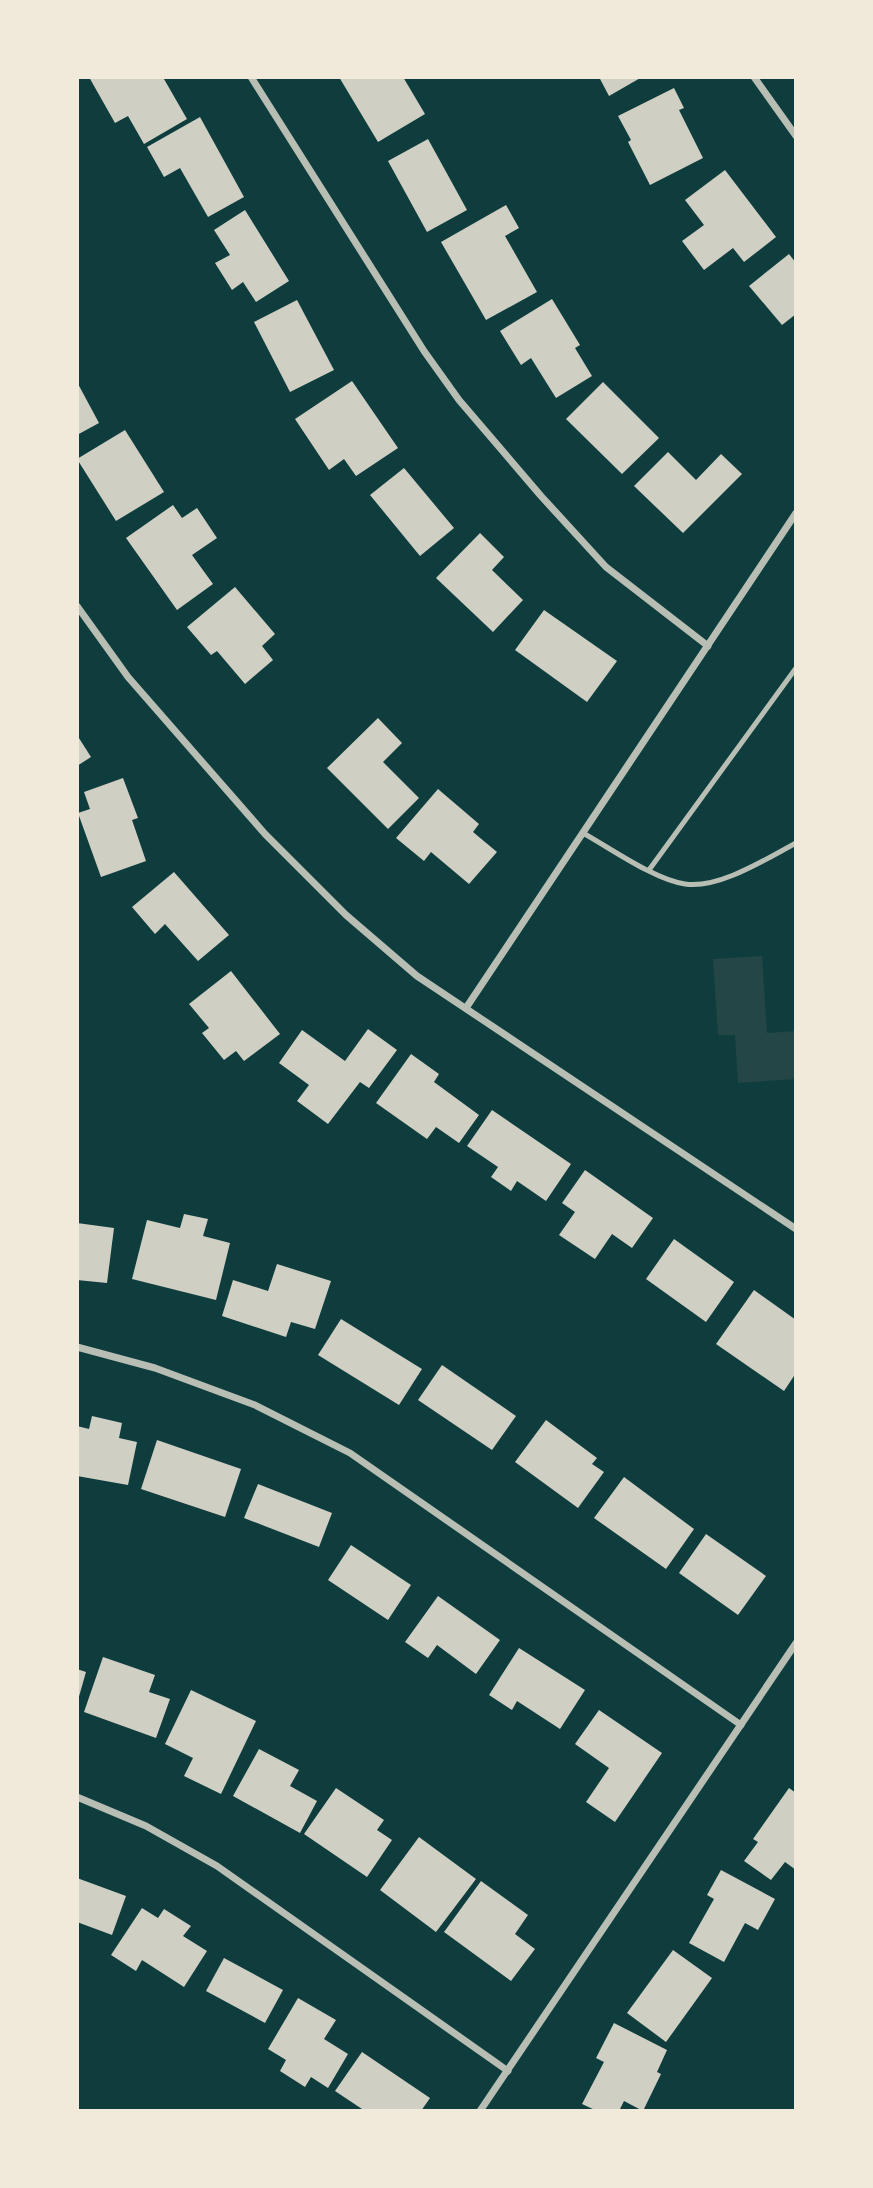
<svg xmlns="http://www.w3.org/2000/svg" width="873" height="2188" font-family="'Nunito Sans',sans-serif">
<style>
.green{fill:#244646}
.building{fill:#cfcfc3}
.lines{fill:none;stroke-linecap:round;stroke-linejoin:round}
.service{stroke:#b8beb3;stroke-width:5}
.minor{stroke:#b8beb3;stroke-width:7}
</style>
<rect width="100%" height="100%" fill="#0f3d3e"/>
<path class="green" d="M 762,956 L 767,1033 L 796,1031 L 796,1079 L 738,1083 L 735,1035 L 718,1035 L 713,959 Z"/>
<g class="building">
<path d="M 89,77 L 167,77 L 164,79 L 187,119 L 144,144 L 128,116 L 115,123 Z"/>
<path d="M 339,77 L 403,77 L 425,114 L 378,142 Z"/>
<path d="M 599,77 L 642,77 L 609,96 Z"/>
<path d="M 674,88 L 684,108 L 679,110 L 703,158 L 650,185 L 628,142 L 631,140 L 618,116 Z"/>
<path d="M 200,117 L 244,197 L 208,217 L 180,168 L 164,177 L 147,147 Z"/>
<path d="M 428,139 L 467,210 L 427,232 L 388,161 Z"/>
<path d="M 725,170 L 776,237 L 744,262 L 733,248 L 704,270 L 682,241 L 704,225 L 685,200 Z"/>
<path d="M 506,205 L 519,228 L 505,236 L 537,292 L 486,320 L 441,242 Z"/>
<path d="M 245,210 L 289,281 L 256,302 L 243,282 L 232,290 L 215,263 L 230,255 L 214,230 Z"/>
<path d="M 789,254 L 796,263 L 796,314 L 782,325 L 749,286 Z"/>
<path d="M 552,299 L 580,345 L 575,348 L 592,376 L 556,398 L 531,358 L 521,365 L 500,331 Z"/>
<path d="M 297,300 L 334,370 L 290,392 L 254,322 Z"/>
<path d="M 352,381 L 398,448 L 356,476 L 344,459 L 329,470 L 295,419 Z"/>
<path d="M 77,382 L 99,423 L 77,435 Z"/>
<path d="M 603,382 L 659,438 L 622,474 L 566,419 Z"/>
<path d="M 125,430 L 164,492 L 116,521 L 77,459 Z"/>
<path d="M 668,452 L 696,480 L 721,454 L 742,474 L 683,533 L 634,486 Z"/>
<path d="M 404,468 L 454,528 L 420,556 L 370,495 Z"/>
<path d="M 173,505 L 182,518 L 197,508 L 217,538 L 192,555 L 213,584 L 177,610 L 126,538 Z"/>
<path d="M 480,533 L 504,557 L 492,570 L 523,600 L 493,632 L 436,578 Z"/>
<path d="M 235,587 L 275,634 L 262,646 L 273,660 L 245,684 L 217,651 L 211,655 L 187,627 Z"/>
<path d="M 544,610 L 617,661 L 587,702 L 515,650 Z"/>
<path d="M 378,718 L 402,743 L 383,762 L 419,798 L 388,829 L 327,768 Z"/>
<path d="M 77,735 L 91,757 L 77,766 Z"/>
<path d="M 123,778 L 138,818 L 132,820 L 146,861 L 101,877 L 78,813 L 90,809 L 84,792 Z"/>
<path d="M 438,789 L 479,824 L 473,832 L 497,852 L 469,884 L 431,852 L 424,861 L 396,838 Z"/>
<path d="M 174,872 L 229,935 L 198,961 L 165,924 L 155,934 L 132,907 Z"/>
<path d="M 231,971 L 280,1034 L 244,1061 L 236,1051 L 224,1060 L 202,1033 L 209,1028 L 189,1004 Z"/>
<path d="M 368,1029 L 397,1050 L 369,1088 L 360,1082 L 328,1124 L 297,1101 L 309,1085 L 279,1063 L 302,1030 L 345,1061 Z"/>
<path d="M 411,1054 L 439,1074 L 434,1082 L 479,1115 L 459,1143 L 436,1127 L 427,1139 L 376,1103 Z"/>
<path d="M 492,1110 L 571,1164 L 546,1201 L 517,1181 L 511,1191 L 491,1177 L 498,1167 L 467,1146 Z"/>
<path d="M 585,1170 L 653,1218 L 632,1248 L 612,1234 L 595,1259 L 559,1235 L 575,1212 L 562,1203 Z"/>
<path d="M 184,1214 L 208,1219 L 203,1236 L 230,1243 L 216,1300 L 132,1279 L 147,1220 L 180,1228 Z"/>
<path d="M 77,1223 L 114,1228 L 107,1283 L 77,1280 Z"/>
<path d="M 674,1239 L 734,1282 L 706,1322 L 646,1279 Z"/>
<path d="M 277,1264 L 331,1281 L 315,1329 L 291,1322 L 286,1337 L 222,1316 L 233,1280 L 268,1291 Z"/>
<path d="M 754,1290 L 796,1320 L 796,1373 L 784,1391 L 716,1344 Z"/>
<path d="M 341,1319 L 422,1369 L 399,1405 L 318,1355 Z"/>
<path d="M 442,1365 L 516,1416 L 492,1450 L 418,1400 Z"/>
<path d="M 92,1416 L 122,1423 L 119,1438 L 137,1442 L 128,1485 L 77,1476 L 77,1426 L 89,1429 Z"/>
<path d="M 546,1420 L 597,1458 L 592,1464 L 604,1472 L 578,1508 L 515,1462 Z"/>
<path d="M 157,1440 L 241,1469 L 225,1517 L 141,1489 Z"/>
<path d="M 624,1477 L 694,1529 L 666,1569 L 594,1518 Z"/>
<path d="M 258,1484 L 332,1513 L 319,1547 L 244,1518 Z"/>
<path d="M 706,1534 L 766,1576 L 738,1615 L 679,1573 Z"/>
<path d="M 351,1545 L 411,1585 L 388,1620 L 328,1580 Z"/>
<path d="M 438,1596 L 500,1640 L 476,1674 L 437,1645 L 428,1658 L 405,1642 Z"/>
<path d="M 519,1648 L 585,1690 L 560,1729 L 517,1701 L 512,1710 L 489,1695 Z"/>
<path d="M 103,1657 L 155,1675 L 149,1692 L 170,1699 L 156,1738 L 84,1712 Z"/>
<path d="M 77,1669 L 86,1672 L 78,1700 L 77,1700 Z"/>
<path d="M 191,1690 L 256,1721 L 221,1794 L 184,1776 L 193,1758 L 165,1744 Z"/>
<path d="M 599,1710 L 662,1753 L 615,1822 L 586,1802 L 609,1768 L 575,1744 Z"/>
<path d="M 259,1749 L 299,1770 L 290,1786 L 317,1801 L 300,1833 L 233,1796 Z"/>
<path d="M 336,1788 L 384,1820 L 377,1830 L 392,1840 L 367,1877 L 304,1834 Z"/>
<path d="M 789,1788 L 796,1793 L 796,1870 L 785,1862 L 771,1880 L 744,1861 L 758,1842 L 753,1839 Z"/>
<path d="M 419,1837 L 476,1879 L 436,1932 L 380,1890 Z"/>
<path d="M 721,1870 L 775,1899 L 758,1930 L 745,1923 L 724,1962 L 689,1943 L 714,1899 L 707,1895 Z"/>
<path d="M 77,1878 L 126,1896 L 112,1935 L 77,1922 Z"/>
<path d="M 481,1881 L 528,1915 L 515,1934 L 535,1949 L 511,1981 L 444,1932 Z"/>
<path d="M 142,1908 L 158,1918 L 164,1909 L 191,1926 L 183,1936 L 207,1951 L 184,1987 L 142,1960 L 136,1971 L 111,1955 Z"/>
<path d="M 673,1950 L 712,1978 L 666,2042 L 627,2013 Z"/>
<path d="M 224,1958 L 283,1990 L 265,2023 L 206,1991 Z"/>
<path d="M 298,1998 L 336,2020 L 324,2039 L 348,2054 L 328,2088 L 311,2077 L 305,2087 L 280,2071 L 286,2060 L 268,2049 Z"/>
<path d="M 614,2023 L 667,2050 L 657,2072 L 661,2074 L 643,2111 L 624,2101 L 619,2111 L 597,2111 L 582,2104 L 604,2062 L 596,2058 Z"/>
<path d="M 362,2052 L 430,2098 L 421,2111 L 365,2111 L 335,2091 Z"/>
</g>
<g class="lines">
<g class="service">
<path d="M 583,833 C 610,848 655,880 685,884 C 719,889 766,859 796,843"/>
<path d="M 649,870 L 796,668"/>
</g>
<g class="minor">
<path d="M 251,77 L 424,351 L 459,400 L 541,496 L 606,567 L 708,646"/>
<path d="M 754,77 L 796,136"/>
<path d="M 77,606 L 128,677 L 265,834 L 346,915 L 417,976 L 796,1229"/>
<path d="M 466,1008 L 796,513"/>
<path d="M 77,1347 L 155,1368 L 255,1405 L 350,1453 L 741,1725"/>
<path d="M 77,1797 L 146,1826 L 217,1866 L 508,2071"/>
<path d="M 480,2111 L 796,1643"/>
</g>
</g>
<rect width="873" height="2188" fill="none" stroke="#f1e9da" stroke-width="158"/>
</svg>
